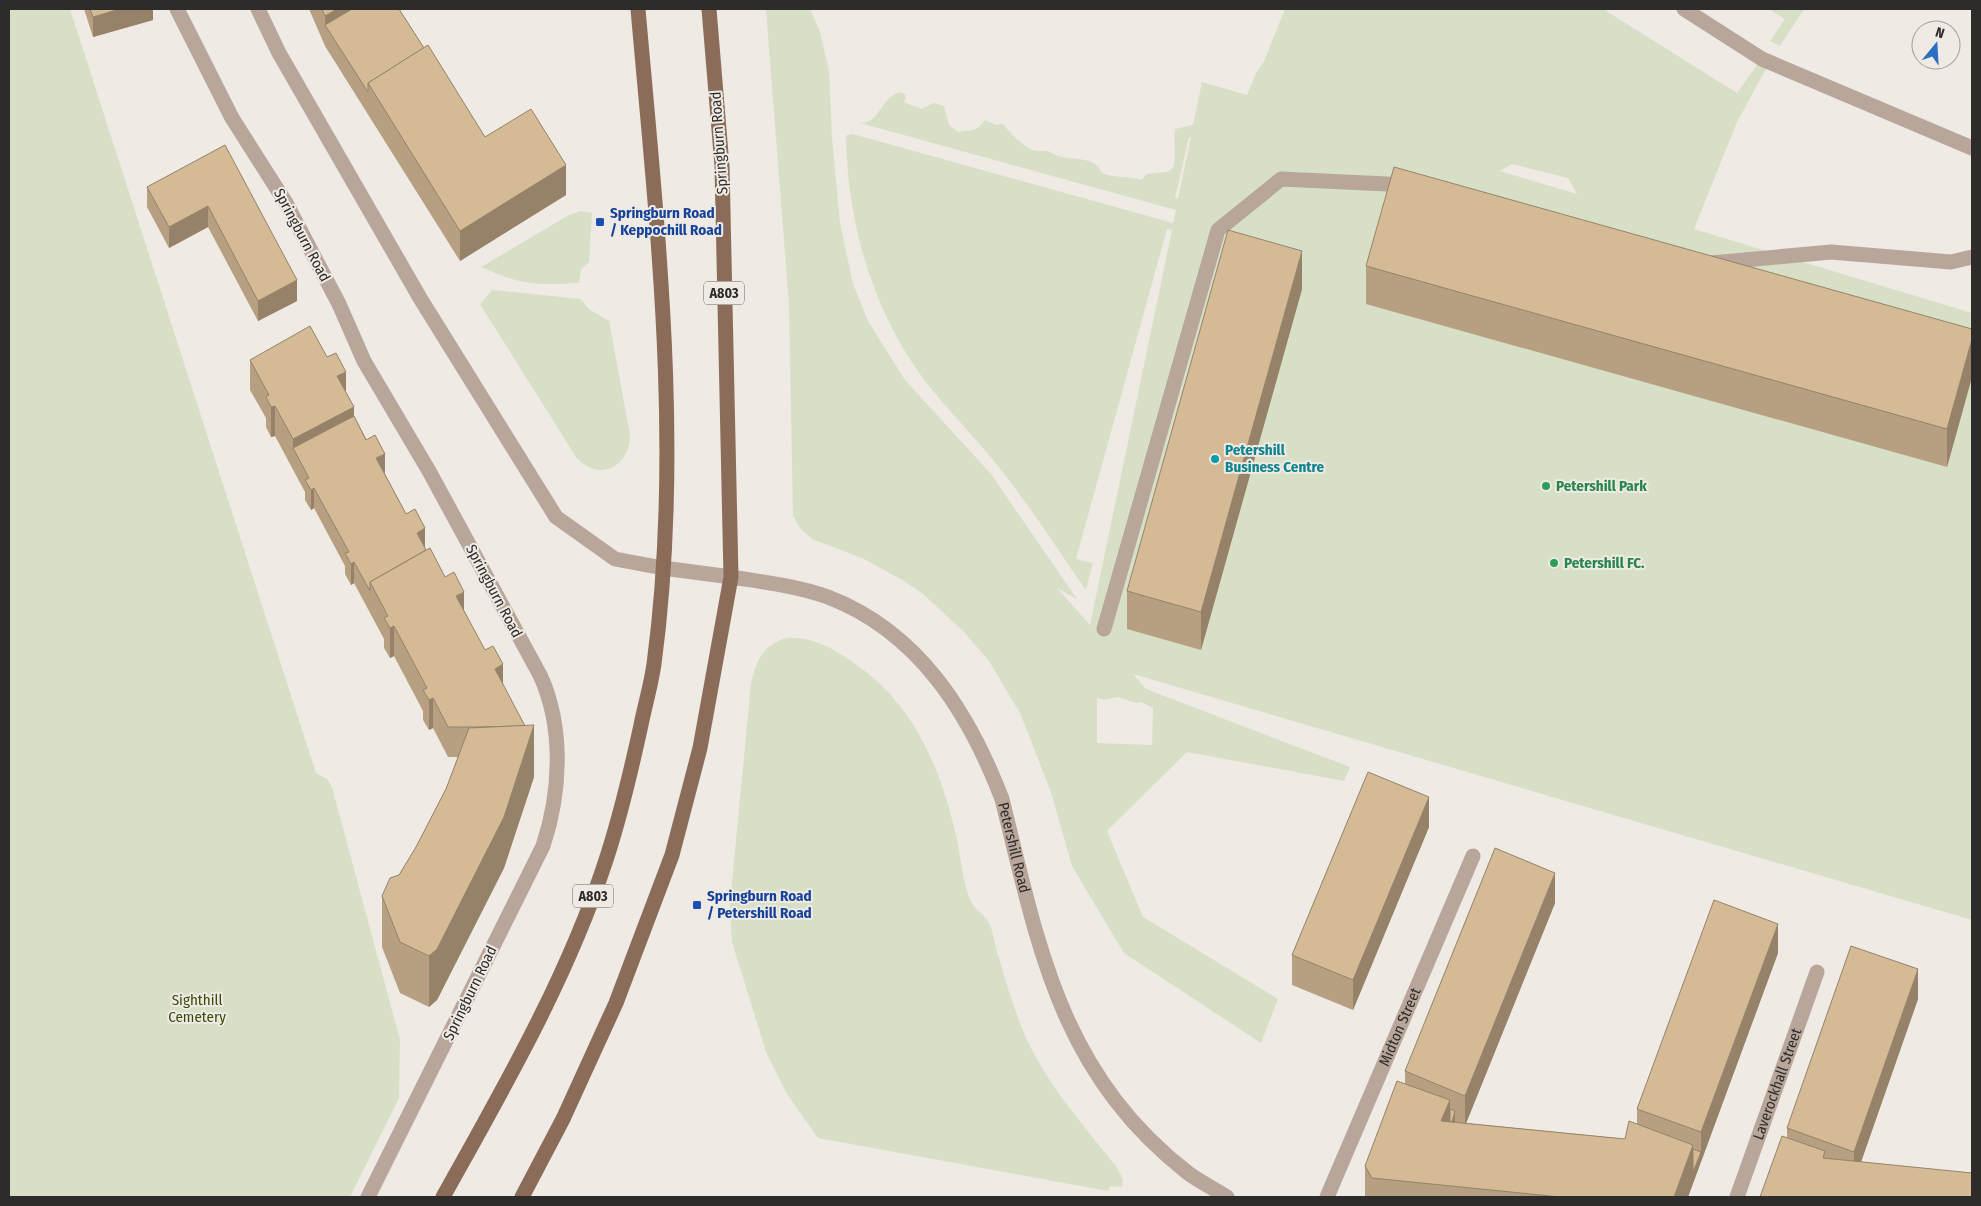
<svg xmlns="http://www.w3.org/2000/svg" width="1981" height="1206" font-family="'Fira Sans Condensed',sans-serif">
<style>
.green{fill:#d7e0c6;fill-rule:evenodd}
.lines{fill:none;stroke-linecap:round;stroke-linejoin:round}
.service{stroke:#b8a69b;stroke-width:15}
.minor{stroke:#b8a69b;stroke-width:15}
.tertiary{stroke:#b8a69b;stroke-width:15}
.primary{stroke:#8b6c59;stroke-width:15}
.wall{fill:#b7a081}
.shaded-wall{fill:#958269}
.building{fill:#d5ba96;stroke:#958269}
.transit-dot{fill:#1a4fb4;stroke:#efeae4;stroke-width:2}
.culture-dot{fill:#0f9aa8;stroke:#efeae4;stroke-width:2}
.leisure-dot{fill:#2e9e5b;stroke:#efeae4;stroke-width:2}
.labels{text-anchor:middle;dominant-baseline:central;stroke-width:4;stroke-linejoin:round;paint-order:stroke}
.shield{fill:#efeae4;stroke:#686562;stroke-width:1}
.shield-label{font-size:14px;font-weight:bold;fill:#2e2c2a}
.street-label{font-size:15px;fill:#2e2c2a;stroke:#efeae4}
.transit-label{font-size:15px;font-weight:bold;fill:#164399;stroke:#efeae4;text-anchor:start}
.culture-label{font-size:15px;font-weight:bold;fill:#0d838f;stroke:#efeae4;text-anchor:start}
.leisure-label{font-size:15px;font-weight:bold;fill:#27864d;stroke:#efeae4;text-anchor:start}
.park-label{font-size:15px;fill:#3b4a09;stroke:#efeae4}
</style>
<rect width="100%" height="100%" fill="#efeae4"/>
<g class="green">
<path d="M 9,9 L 70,9 L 316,773 L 327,779 L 332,787 L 400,1040 L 399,1098 L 350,1197 L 9,1197 Z"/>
<path d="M 766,9 L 810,9 L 819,29 L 829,70 L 832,138 L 840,223 L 853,284 L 868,321 L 905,380 L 991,474 L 1077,599 L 1057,588 L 1090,625 L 1172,230 L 1167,229 L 1076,559 L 1093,563 L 1086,590 C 1059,552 1034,512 1005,475 C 979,441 948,411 922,377 C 872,308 848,224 846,139 L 847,135 L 853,134 L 1173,223 L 1176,210 L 860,123 C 882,123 880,95 902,92 L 906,96 L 904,102 L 921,109 L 934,103 L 944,106 L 949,125 L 958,132 C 970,131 979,130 985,120 L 996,125 L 1003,124 C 1011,134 1023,147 1036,151 C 1040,152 1044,150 1048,151 C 1051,152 1054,155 1058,156 C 1074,161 1094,155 1102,173 C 1114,178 1128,176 1142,180 L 1146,174 L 1167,172 L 1173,168 C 1177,154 1173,143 1175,129 L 1193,125 L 1202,82 L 1247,95 L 1256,73 L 1264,61 L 1285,9 L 1603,9 L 1737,93 L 1757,65 L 1767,67 L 1737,122 L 1694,229 L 1972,313 L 1972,920 L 1133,674 L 1146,689 L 1350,767 L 1344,781 L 1187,752 L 1107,831 L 1143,917 L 1278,999 L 1261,1043 L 1124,953 L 1072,866 L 1051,792 L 1020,713 L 989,661 L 963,631 L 923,594 L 904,581 L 864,559 L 812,539 L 800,528 L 793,516 L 789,306 ZM 1189,137 L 1191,137 L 1178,199 L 1175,198 ZM 1512,164 L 1568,178 L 1577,194 L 1500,171 ZM 1118,697 L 1136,703 L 1141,702 L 1153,708 L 1152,745 L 1097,743 L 1097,698 L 1105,700 Z"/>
<path d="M 1769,9 L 1804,9 L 1780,46 L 1770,41 L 1785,19 Z"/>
<path d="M 580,211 L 592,213 L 589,262 L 581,270 L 579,283 C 536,285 521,285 481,267 L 569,215 Z"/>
<path d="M 492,290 L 581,299 L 589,309 L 609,321 L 630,435 C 630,467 598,483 576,457 L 480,304 Z"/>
<path d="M 786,638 C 814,636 836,650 858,666 C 917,708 941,771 957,839 C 960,855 964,888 971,901 C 975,910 986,916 990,925 C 994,935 995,947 999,958 C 1007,986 1015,1013 1027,1040 C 1049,1087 1086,1128 1118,1169 L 1123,1180 L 1122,1187 L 1110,1186 L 1108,1191 L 818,1138 L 787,1094 L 766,1052 L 732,942 L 730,903 L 751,684 C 756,661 762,646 786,638 Z"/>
</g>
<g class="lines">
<g class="service">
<path d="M 1684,9 L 1762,59 L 1972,148"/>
<path d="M 1711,263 L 1831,252 L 1951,262 L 1972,257"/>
<path d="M 1104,629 L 1218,230 L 1281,179 L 1408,185"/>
</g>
<g class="minor">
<path d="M 177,9 L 232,118 L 286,203 L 339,304 L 364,361 L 429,471 L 540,675 C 564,727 561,792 543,846 L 368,1197"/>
<path d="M 258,9 L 279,53 L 420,298 L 556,517 L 615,559 L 663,568 L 731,577"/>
<path id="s1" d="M 1327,1197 L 1473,856"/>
<path id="s2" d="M 1737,1197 L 1817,972"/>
</g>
<path class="tertiary" id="s3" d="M 731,577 C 763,582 797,586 828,597 C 919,632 969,713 1002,799 C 1039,948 1060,1073 1188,1173 C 1200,1182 1215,1189 1227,1197"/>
<g class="primary">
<path d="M 443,1197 C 503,1089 566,981 605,863 C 620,818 631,771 641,725 C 645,705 651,685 654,664 C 683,447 657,226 638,9"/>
<path d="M 522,1197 L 563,1119 L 616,1003 L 672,855 L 700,748 L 731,577 L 722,166 L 709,9"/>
</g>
</g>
<g class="wall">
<path d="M 84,9 L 153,9 L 153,20 L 93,37 Z"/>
<path d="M 309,9 L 399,9 L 424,48 L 485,137 L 566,195 L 460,261 L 325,46 Z"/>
<path d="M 225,145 L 297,301 L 258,321 L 208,227 L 169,248 L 147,207 L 147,187 Z"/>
<path d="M 1366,266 L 1972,329 L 1972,377 L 1947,467 L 1366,304 Z"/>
<path d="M 1302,289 L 1201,650 L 1127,629 L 1127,591 Z"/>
<path d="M 250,360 L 346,393 L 354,416 L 425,549 L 464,612 L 503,685 L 534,777 L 504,868 L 437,1000 L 429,1007 L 400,993 L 382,947 L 382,896 L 399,875 L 416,847 L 446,789 L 458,757 L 448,757 L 433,728 L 429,730 L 423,720 L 423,711 L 394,656 L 390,658 L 384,648 L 384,639 L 354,583 L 351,585 L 345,574 L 345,566 L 314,508 L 311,510 L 305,500 L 305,492 L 275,436 L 271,437 L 266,427 L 266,418 L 250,390 Z"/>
<path d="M 1429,827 L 1353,1010 L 1292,985 L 1292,955 Z"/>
<path d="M 1555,903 L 1466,1123 L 1625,1139 L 1637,1124 L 1637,1109 L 1778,953 L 1688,1197 L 1365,1197 L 1365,1166 L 1405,1084 L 1405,1071 Z"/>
<path d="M 1918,999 L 1861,1162 L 1760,1197 L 1787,1138 L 1787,1128 Z"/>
</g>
<g class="shaded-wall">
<path d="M 120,9 L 153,9 L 153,20 L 93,37 L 93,17 Z"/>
<path d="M 337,9 L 385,9 L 325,25 L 325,16 Z"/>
<path d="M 566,165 L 566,195 L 460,261 L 460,231 Z"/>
<path d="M 208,206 L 208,227 L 169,248 L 169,227 Z"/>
<path d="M 1302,251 L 1302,289 L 1201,650 L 1201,612 Z"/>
<path d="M 297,280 L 297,301 L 258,321 L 258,301 Z"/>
<path d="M 1972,339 L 1972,377 L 1947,467 L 1947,429 Z"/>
<path d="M 346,372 L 346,402 L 337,376 Z"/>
<path d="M 275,406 L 275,436 L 271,437 L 271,407 Z"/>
<path d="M 354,407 L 354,437 L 293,448 L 293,439 Z"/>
<path d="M 385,454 L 385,474 L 376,458 Z"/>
<path d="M 314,488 L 314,508 L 311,510 L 311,490 Z"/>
<path d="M 425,528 L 425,549 L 417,533 Z"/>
<path d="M 354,562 L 354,583 L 351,585 L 351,564 Z"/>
<path d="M 464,592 L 464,622 L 456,596 Z"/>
<path d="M 394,626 L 394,656 L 390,658 L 390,628 Z"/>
<path d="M 503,664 L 503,694 L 495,669 Z"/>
<path d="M 433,698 L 433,728 L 429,730 L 429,700 Z"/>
<path d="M 534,725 L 534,777 L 504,868 L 437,1000 L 429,1007 L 429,956 Z"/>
<path d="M 1429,797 L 1429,827 L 1353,1010 L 1353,980 Z"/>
<path d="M 1555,873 L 1555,903 L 1465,1126 L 1465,1096 Z"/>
<path d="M 1778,924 L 1778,953 L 1688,1197 L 1674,1197 L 1693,1145 L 1693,1172 L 1701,1152 L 1701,1132 Z"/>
<path d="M 1918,969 L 1918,999 L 1854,1182 L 1854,1152 Z"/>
<path d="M 1450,1100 L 1450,1138 L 1441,1121 Z"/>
<path d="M 1455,1111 L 1455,1122 L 1450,1127 Z"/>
</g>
<g class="building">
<path d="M 90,9 L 120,9 L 93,17 Z"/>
<path d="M 322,9 L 337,9 L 325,16 Z"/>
<path d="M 352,9 L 399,9 L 424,48 L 368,83 L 368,92 L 325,25 Z"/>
<path d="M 428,45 L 485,137 L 531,109 L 566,165 L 460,231 L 368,83 Z"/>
<path d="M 225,145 L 297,280 L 258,301 L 208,206 L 169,227 L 147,187 Z"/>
<path d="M 1394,167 L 1972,329 L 1972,339 L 1947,429 L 1366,266 Z"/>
<path d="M 1228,230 L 1302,251 L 1201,612 L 1127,591 Z"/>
<path d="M 310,326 L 327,357 L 336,353 L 346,372 L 337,376 L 354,407 L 293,439 L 275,406 L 271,407 L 266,397 L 269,395 L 250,360 Z"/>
<path d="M 354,416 L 366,440 L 375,435 L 385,454 L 376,458 L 406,514 L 415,509 L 425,528 L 417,533 L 426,550 L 370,582 L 370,591 L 354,562 L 351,564 L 345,553 L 349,552 L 314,488 L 311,490 L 305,480 L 309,478 L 293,448 Z"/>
<path d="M 430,548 L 445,577 L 454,572 L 464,592 L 456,596 L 485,650 L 493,646 L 503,664 L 495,669 L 525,726 L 477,727 L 448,727 L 433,698 L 429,700 L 423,690 L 427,688 L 394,626 L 390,628 L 384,618 L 388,616 L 370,582 Z"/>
<path d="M 534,725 L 504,817 L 437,949 L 429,956 L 400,942 L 382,896 L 390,878 L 399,875 L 416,847 L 446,789 L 469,728 Z"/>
<path d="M 1368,772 L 1429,797 L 1353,980 L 1292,955 Z"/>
<path d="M 1495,848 L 1555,873 L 1465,1096 L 1405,1071 Z"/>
<path d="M 1714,900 L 1778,924 L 1701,1132 L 1637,1109 Z"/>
<path d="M 1851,946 L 1918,969 L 1854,1152 L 1787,1128 Z"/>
<path d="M 1397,1081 L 1450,1100 L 1441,1121 L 1625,1139 L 1629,1121 L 1693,1145 L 1674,1197 L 1560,1197 L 1372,1178 L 1365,1166 Z"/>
<path d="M 1450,1109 L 1455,1111 L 1452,1122 L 1450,1121 Z"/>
<path d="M 1782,1136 L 1825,1151 L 1823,1158 L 1972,1173 L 1972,1197 L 1760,1197 Z"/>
<path d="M 1693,1149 L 1701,1152 L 1693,1172 Z"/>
</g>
<g class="transit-dot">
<rect x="595" y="217" width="10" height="10" rx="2.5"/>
<rect x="692" y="900" width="10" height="10" rx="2.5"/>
</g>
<circle class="culture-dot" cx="1215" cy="459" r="5"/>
<g class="leisure-dot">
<circle cx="1546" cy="486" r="5"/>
<circle cx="1554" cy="563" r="5"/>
</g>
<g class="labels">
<g class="shield">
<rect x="704" y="281.5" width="40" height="23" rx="4"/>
<rect x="573" y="884.5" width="40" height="23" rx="4"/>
</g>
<g class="shield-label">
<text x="724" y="293">A803</text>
<text x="593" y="896">A803</text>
</g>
<g class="street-label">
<text transform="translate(719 143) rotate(-94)">Springburn Road</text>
<text transform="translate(302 235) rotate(62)">Springburn Road</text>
<text transform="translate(494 591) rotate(62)">Springburn Road</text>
<text stroke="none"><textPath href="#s3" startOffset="424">Petershill Road</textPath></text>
<text transform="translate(470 993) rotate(-64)">Springburn Road</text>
<text stroke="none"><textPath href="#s1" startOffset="185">Midton Street</textPath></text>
<text stroke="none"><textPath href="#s2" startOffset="120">Laverockhall Street</textPath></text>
</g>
<g class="transit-label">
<text x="610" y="213">Springburn Road<tspan x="610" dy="17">/ Keppochill Road</tspan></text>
<text x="707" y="896">Springburn Road<tspan x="707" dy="17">/ Petershill Road</tspan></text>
</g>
<g class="culture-label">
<text x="1225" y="450">Petershill<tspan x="1225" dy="17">Business Centre</tspan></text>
</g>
<g class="leisure-label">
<text x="1556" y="486">Petershill Park</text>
<text x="1564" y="563">Petershill FC.</text>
</g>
<g class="park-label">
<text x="197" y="1000">Sighthill<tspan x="197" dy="17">Cemetery</tspan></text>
</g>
</g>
<rect width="1981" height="1206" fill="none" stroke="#2e2c2a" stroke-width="20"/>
<g transform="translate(1936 45) rotate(18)"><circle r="24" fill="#efeae4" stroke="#a29e9a"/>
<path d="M0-4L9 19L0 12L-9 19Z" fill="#2a6fc0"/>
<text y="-8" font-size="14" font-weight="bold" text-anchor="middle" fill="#2e2c2a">N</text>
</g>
</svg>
